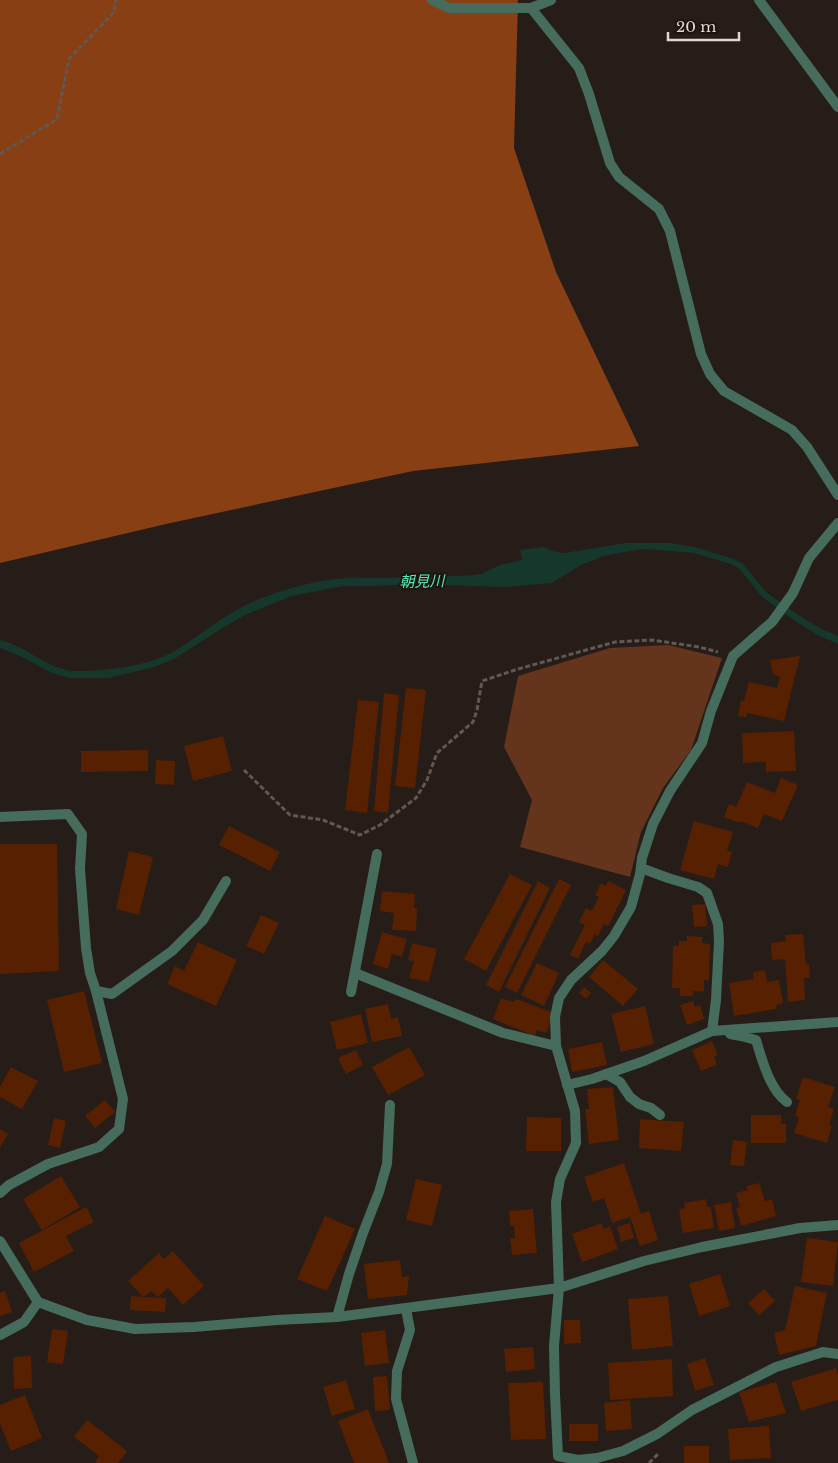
<svg xmlns="http://www.w3.org/2000/svg" width="838" height="1463" font-family="'Libre Baskerville','Noto Sans JP',serif">
<style>
.green{fill:#64341c}
.forest{fill:#893f14}
.water{fill:#16372b}
.building{fill:#572000}
.lines{fill:none;stroke-linecap:round;stroke-linejoin:round}
.path{stroke:#615854;stroke-width:3;stroke-dasharray:5 2.5;stroke-linecap:butt}
.lane{stroke:#456c5c;stroke-width:10}
.street{stroke:#456c5c;stroke-width:10}
.labels{text-anchor:middle;dominant-baseline:central;stroke-width:4;stroke-linejoin:round;paint-order:stroke}
.water-label{font-size:15px;font-style:italic;fill:#58ebb9;stroke:#1d130f}
</style>
<rect width="100%" height="100%" fill="#261c18"/>
<path class="green" d="M 668,645 L 722,658 L 691,750 L 663,788 L 641,832 L 630,877 L 520,847 L 532,800 L 504,747 L 518,676 L 610,648 Z"/>
<path class="forest" d="M 0,0 L 518,0 L 514,148 L 556,272 L 639,446 L 413,471 L 166,524 L 0,563 Z"/>
<path class="water" d="M 626,543 L 670,543 L 695,547 L 734,559 L 743,564 L 767,593 L 800,616 L 820,628 L 838,636 L 838,644 L 816,634 L 795,621 L 762,597 L 739,568 L 731,564 L 694,553 L 644,549 L 625,552 L 604,556 L 581,565 L 552,583 L 504,587 L 415,584 L 374,586 L 343,586 L 292,596 L 247,614 L 221,629 L 174,659 L 154,667 L 109,678 L 70,678 L 52,673 L 18,655 L 0,648 L 0,640 C 26,646 48,669 73,671 C 101,672 148,666 173,652 C 204,633 232,608 267,596 C 291,587 319,580 345,578 C 355,577 365,578 375,578 C 408,577 441,577 474,575 L 481,574 L 500,565 L 522,560 L 520,550 L 544,547 L 556,552 L 564,553 Z"/>
<g class="building">
<path d="M 800,656 L 784,721 L 747,713 L 746,717 L 738,716 L 741,700 L 744,701 L 749,682 L 777,688 L 780,677 L 773,674 L 770,660 Z"/>
<path d="M 406,688 L 426,690 L 415,788 L 395,786 Z"/>
<path d="M 384,693 L 399,695 L 388,813 L 374,811 Z"/>
<path d="M 358,700 L 379,702 L 367,813 L 345,810 Z"/>
<path d="M 794,731 L 796,771 L 766,772 L 766,762 L 743,763 L 742,733 Z"/>
<path d="M 223,736 L 232,771 L 193,781 L 184,746 Z"/>
<path d="M 148,750 L 148,771 L 81,772 L 81,751 Z"/>
<path d="M 156,760 L 175,761 L 174,785 L 155,784 Z"/>
<path d="M 781,778 L 798,785 L 782,821 L 764,814 L 758,828 L 741,821 L 740,823 L 724,817 L 729,804 L 736,807 L 747,782 L 775,793 Z"/>
<path d="M 694,821 L 733,832 L 727,851 L 732,852 L 728,867 L 718,864 L 714,879 L 680,870 Z"/>
<path d="M 229,826 L 280,852 L 270,871 L 219,845 Z"/>
<path d="M 0,844 L 57,844 L 59,971 L 0,974 Z"/>
<path d="M 129,851 L 153,857 L 139,915 L 116,909 Z"/>
<path d="M 510,874 L 532,885 L 486,971 L 464,959 Z"/>
<path d="M 559,879 L 571,885 L 517,993 L 505,987 Z"/>
<path d="M 538,881 L 550,888 L 499,992 L 486,985 Z"/>
<path d="M 608,881 L 626,890 L 608,926 L 604,924 L 598,936 L 595,934 L 590,944 L 586,942 L 578,959 L 570,955 L 585,925 L 579,922 L 586,908 L 592,911 L 599,897 L 595,895 L 601,883 L 606,886 Z"/>
<path d="M 382,891 L 415,894 L 414,908 L 417,908 L 416,931 L 392,930 L 394,913 L 380,911 Z"/>
<path d="M 705,904 L 707,926 L 694,927 L 692,905 Z"/>
<path d="M 261,915 L 279,923 L 264,954 L 246,946 Z"/>
<path d="M 382,932 L 407,939 L 402,957 L 392,954 L 388,969 L 373,964 Z"/>
<path d="M 803,934 L 806,965 L 809,964 L 810,978 L 804,978 L 805,1000 L 788,1002 L 785,959 L 772,960 L 771,943 L 786,941 L 785,935 Z"/>
<path d="M 687,936 L 702,937 L 702,943 L 710,944 L 709,980 L 704,980 L 704,992 L 693,991 L 693,996 L 680,996 L 680,988 L 672,988 L 673,946 L 679,946 L 679,941 L 687,941 Z"/>
<path d="M 198,942 L 237,960 L 216,1006 L 167,984 L 175,966 L 184,971 Z"/>
<path d="M 412,943 L 437,949 L 429,982 L 409,978 L 414,961 L 408,960 Z"/>
<path d="M 603,960 L 638,989 L 623,1006 L 589,977 Z"/>
<path d="M 537,963 L 559,973 L 544,1006 L 521,995 Z"/>
<path d="M 765,970 L 767,982 L 779,980 L 783,1003 L 776,1005 L 776,1009 L 734,1016 L 729,983 L 754,979 L 753,972 Z"/>
<path d="M 584,987 L 591,993 L 586,999 L 579,993 Z"/>
<path d="M 84,991 L 102,1063 L 64,1072 L 47,1000 Z"/>
<path d="M 501,998 L 513,1002 L 517,999 L 554,1013 L 546,1033 L 537,1030 L 535,1036 L 493,1019 Z"/>
<path d="M 693,1001 L 695,1007 L 700,1005 L 704,1019 L 687,1025 L 680,1005 Z"/>
<path d="M 388,1004 L 391,1019 L 398,1017 L 402,1036 L 372,1042 L 365,1009 Z"/>
<path d="M 645,1006 L 654,1044 L 621,1052 L 611,1014 Z"/>
<path d="M 361,1014 L 368,1043 L 337,1050 L 330,1022 Z"/>
<path d="M 712,1041 L 718,1055 L 714,1057 L 717,1065 L 701,1071 L 692,1050 Z"/>
<path d="M 602,1042 L 607,1065 L 572,1072 L 568,1049 Z"/>
<path d="M 409,1047 L 425,1075 L 388,1095 L 372,1067 Z"/>
<path d="M 356,1050 L 363,1065 L 346,1074 L 338,1058 Z"/>
<path d="M 11,1067 L 38,1081 L 22,1109 L 0,1097 L 0,1087 Z"/>
<path d="M 803,1077 L 835,1087 L 828,1107 L 834,1109 L 829,1125 L 832,1126 L 827,1143 L 794,1133 L 799,1117 L 795,1116 L 800,1100 L 796,1099 Z"/>
<path d="M 613,1087 L 619,1140 L 589,1144 L 585,1109 L 589,1109 L 587,1089 Z"/>
<path d="M 105,1100 L 115,1112 L 95,1128 L 85,1116 Z"/>
<path d="M 751,1115 L 781,1115 L 781,1124 L 786,1124 L 786,1143 L 751,1143 Z"/>
<path d="M 527,1117 L 561,1118 L 561,1151 L 526,1151 Z"/>
<path d="M 54,1118 L 66,1121 L 60,1148 L 48,1145 Z"/>
<path d="M 640,1119 L 684,1122 L 681,1151 L 639,1148 Z"/>
<path d="M 0,1129 L 8,1134 L 0,1148 Z"/>
<path d="M 733,1140 L 747,1142 L 744,1166 L 730,1165 Z"/>
<path d="M 624,1163 L 641,1214 L 649,1211 L 658,1240 L 640,1246 L 630,1217 L 612,1223 L 604,1198 L 593,1202 L 584,1177 Z"/>
<path d="M 61,1176 L 80,1207 L 42,1230 L 23,1199 Z"/>
<path d="M 416,1179 L 442,1185 L 432,1226 L 406,1220 Z"/>
<path d="M 759,1183 L 765,1201 L 772,1199 L 776,1216 L 741,1226 L 736,1208 L 740,1207 L 736,1193 L 748,1190 L 746,1186 Z"/>
<path d="M 706,1199 L 707,1207 L 711,1207 L 714,1228 L 683,1233 L 679,1209 L 685,1208 L 684,1203 Z"/>
<path d="M 731,1202 L 735,1228 L 719,1231 L 714,1205 Z"/>
<path d="M 86,1207 L 94,1222 L 66,1236 L 74,1251 L 34,1272 L 19,1243 Z"/>
<path d="M 533,1209 L 537,1253 L 512,1255 L 510,1238 L 515,1238 L 514,1226 L 510,1226 L 509,1211 Z"/>
<path d="M 325,1216 L 355,1229 L 327,1291 L 297,1279 Z"/>
<path d="M 602,1223 L 604,1229 L 610,1226 L 618,1249 L 582,1262 L 572,1234 Z"/>
<path d="M 630,1223 L 634,1238 L 621,1242 L 617,1227 Z"/>
<path d="M 807,1238 L 838,1242 L 833,1286 L 801,1282 Z"/>
<path d="M 173,1251 L 204,1286 L 183,1305 L 168,1288 L 158,1297 L 151,1291 L 144,1297 L 166,1298 L 165,1312 L 130,1310 L 131,1296 L 143,1297 L 128,1281 L 159,1253 L 164,1259 Z"/>
<path d="M 400,1260 L 402,1277 L 409,1276 L 407,1295 L 368,1299 L 364,1264 Z"/>
<path d="M 720,1274 L 730,1306 L 699,1316 L 689,1284 Z"/>
<path d="M 795,1286 L 827,1293 L 816,1346 L 779,1355 L 774,1333 L 785,1330 Z"/>
<path d="M 764,1289 L 775,1301 L 759,1315 L 748,1303 Z"/>
<path d="M 5,1291 L 12,1312 L 0,1316 L 0,1293 Z"/>
<path d="M 668,1296 L 673,1346 L 632,1350 L 628,1299 Z"/>
<path d="M 564,1320 L 580,1320 L 581,1343 L 564,1344 Z"/>
<path d="M 52,1329 L 68,1331 L 63,1364 L 47,1362 Z"/>
<path d="M 385,1330 L 389,1363 L 365,1366 L 361,1333 Z"/>
<path d="M 533,1347 L 535,1369 L 506,1372 L 504,1349 Z"/>
<path d="M 31,1356 L 32,1388 L 14,1389 L 13,1357 Z"/>
<path d="M 705,1358 L 714,1385 L 695,1391 L 687,1364 Z"/>
<path d="M 672,1359 L 673,1396 L 610,1400 L 608,1363 Z"/>
<path d="M 836,1368 L 838,1375 L 838,1400 L 801,1411 L 791,1382 Z"/>
<path d="M 387,1376 L 390,1410 L 375,1411 L 373,1377 Z"/>
<path d="M 346,1380 L 355,1409 L 332,1416 L 323,1387 Z"/>
<path d="M 543,1382 L 546,1439 L 511,1440 L 508,1383 Z"/>
<path d="M 776,1382 L 786,1413 L 749,1422 L 739,1392 Z"/>
<path d="M 25,1395 L 42,1438 L 11,1451 L 0,1424 L 0,1405 Z"/>
<path d="M 630,1400 L 632,1429 L 606,1431 L 604,1403 Z"/>
<path d="M 368,1409 L 389,1463 L 354,1463 L 338,1421 Z"/>
<path d="M 87,1420 L 127,1451 L 118,1463 L 97,1463 L 95,1462 L 99,1456 L 74,1437 Z"/>
<rect x="569" y="1424" width="29" height="17"/>
<path d="M 769,1426 L 771,1458 L 730,1460 L 728,1429 Z"/>
<rect x="684" y="1446" width="25" height="17"/>
</g>
<g class="lines">
<g class="path">
<path d="M 0,154 L 57,119 L 69,59 L 114,12 L 116,0"/>
<path d="M 244,770 L 290,815 L 323,820 L 360,835 L 380,825 L 416,798 L 427,780 L 437,753 L 473,722 L 477,710 L 482,681 L 518,669 L 615,642 L 652,640 L 699,647 L 718,652"/>
<path d="M 649,1463 L 659,1453"/>
</g>
<path class="lane" d="M 641,868 L 668,878 L 698,887 L 707,893 L 718,924 L 719,941 L 716,1000 L 712,1031"/>
<g class="street">
<path d="M 432,0 L 449,8 L 531,8 L 551,0"/>
<path d="M 759,0 L 838,107"/>
<path d="M 531,8 L 579,68 L 589,94 L 610,163 L 619,177 L 659,209 L 670,231 L 701,354 L 710,374 L 724,391 L 792,430 L 807,447 L 838,495"/>
<path d="M 838,523 L 809,558 L 793,593 L 772,622 L 733,656 L 711,711 L 702,743 L 670,791 L 653,824 L 642,858 L 640,874 L 631,907 L 614,936 L 602,951 L 571,980 L 559,998 L 555,1017 L 556,1046 L 575,1111 L 576,1143 L 560,1179 L 556,1202 L 559,1288 L 554,1346 L 555,1394 L 558,1456 L 578,1460 L 597,1458 L 623,1451 L 657,1434 L 692,1410 L 776,1367 L 823,1352 L 838,1354"/>
<path d="M 0,817 L 68,814 L 82,834 L 80,869 L 86,948 L 90,973 L 96,991 L 112,994 L 172,951 L 203,920 L 226,881"/>
<path d="M 355,973 L 503,1033 L 556,1046"/>
<path d="M 351,992 L 377,854"/>
<path d="M 730,1034 L 741,1036 L 756,1040 C 762,1060 770,1090 787,1102"/>
<path d="M 606,1074 L 620,1082 L 630,1097 L 639,1104 L 651,1108 L 660,1115"/>
<path d="M 567,1085 L 592,1079 L 644,1061 L 712,1031 L 838,1022"/>
<path d="M 0,1193 L 9,1185 L 48,1164 L 99,1147 L 119,1129 L 123,1099 L 96,991"/>
<path d="M 0,1241 L 38,1302 L 87,1320 L 135,1329 L 194,1327 L 277,1320 L 337,1317 L 559,1288 L 644,1261 L 702,1247 L 800,1228 L 838,1225"/>
<path d="M 406,1309 L 410,1330 L 397,1371 L 396,1399 L 413,1463"/>
<path d="M 337,1317 L 349,1274 L 363,1233 L 379,1192 L 387,1164 L 390,1105"/>
<path d="M 0,1335 L 24,1322 L 38,1302"/>
</g>
</g>
<g class="labels">
<g class="water-label">
<text transform="translate(422 581) rotate(-1)">朝見川</text>
</g>
</g>
<path d="M668 32v8h71v-8" fill="none" stroke="#dfd8d4" stroke-width="2.5"/>
<text x="676" y="32" font-size="15" fill="#dfd8d4" stroke="#1d130f" stroke-width="4" paint-order="stroke">20 m</text>
</svg>
